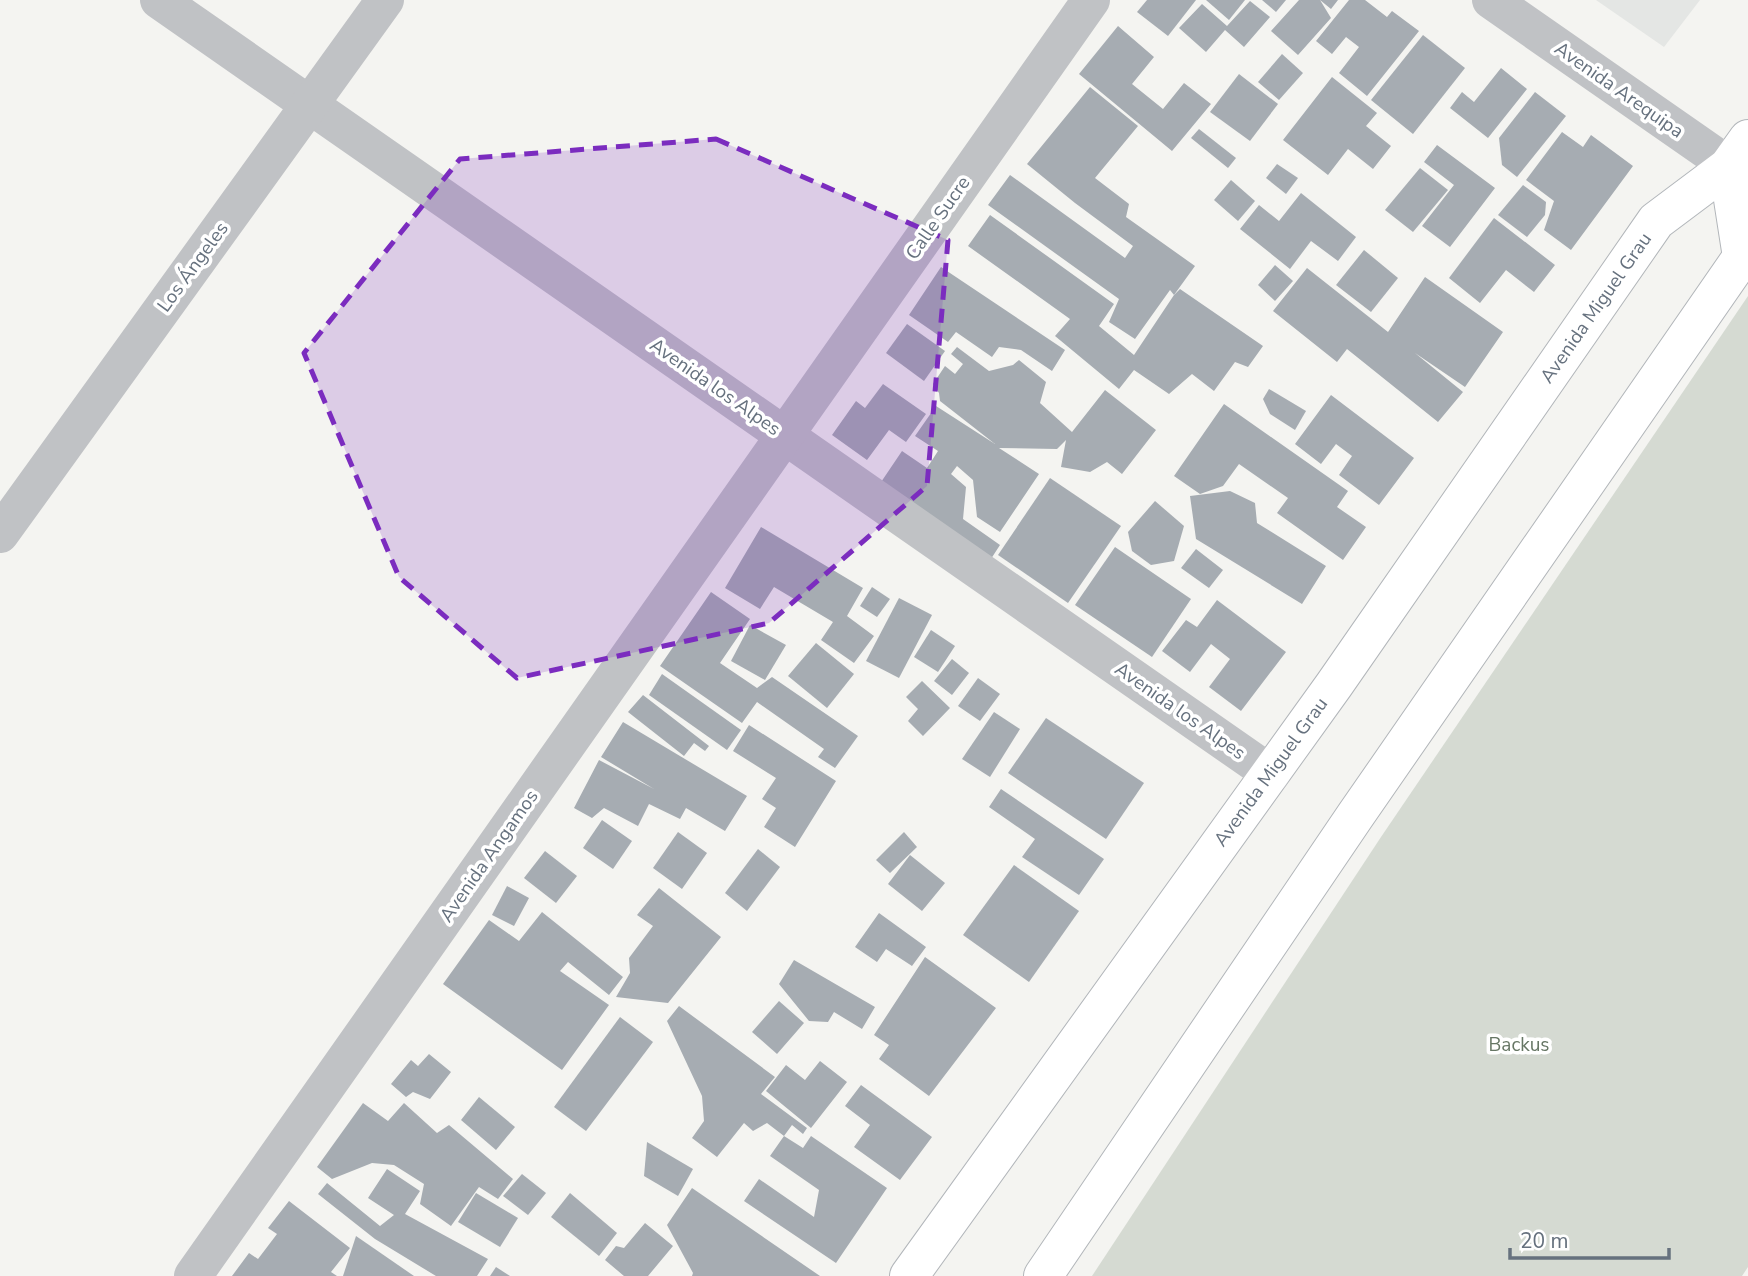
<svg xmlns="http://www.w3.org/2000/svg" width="1748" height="1276" font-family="'Nunito Sans',sans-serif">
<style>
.built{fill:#e4e6e4}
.green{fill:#d5dad2}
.building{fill:#a6acb2}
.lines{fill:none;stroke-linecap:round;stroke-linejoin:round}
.secondary-casing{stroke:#b2b6ba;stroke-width:40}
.street{stroke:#c0c2c5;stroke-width:38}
.secondary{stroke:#fff;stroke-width:38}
.marked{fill:#7b2cbf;fill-opacity:0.2;stroke:#7b2cbf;stroke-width:5;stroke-dasharray:14 9;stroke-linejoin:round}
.labels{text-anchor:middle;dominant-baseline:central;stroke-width:7;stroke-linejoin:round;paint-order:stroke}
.street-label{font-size:19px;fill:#66717e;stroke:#fff}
.park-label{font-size:19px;fill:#667664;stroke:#fff}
</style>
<rect width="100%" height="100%" fill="#f4f4f1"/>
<path class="built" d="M 1596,0 L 1700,0 L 1664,47 Z"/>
<path class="green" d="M 1748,296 L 1748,1267 L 1742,1276 L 1092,1276 L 1381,837 Z"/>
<g class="building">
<path d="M 1147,0 L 1196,0 L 1168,36 L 1137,12 Z"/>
<path d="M 1206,0 L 1245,0 L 1229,20 Z"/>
<path d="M 1262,0 L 1286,0 L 1276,12 Z"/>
<path d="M 1299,0 L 1338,0 L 1331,9 L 1320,0 L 1331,18 L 1298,55 L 1271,31 Z"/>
<path d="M 1349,0 L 1365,0 L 1387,17 L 1392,11 L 1419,31 L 1367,96 L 1339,73 L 1359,47 L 1346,37 L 1332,54 L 1316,41 Z"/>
<path d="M 1250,1 L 1270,17 L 1244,47 L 1225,30 L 1206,52 L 1179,28 L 1202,4 L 1227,26 Z"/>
<path d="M 1118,26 L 1154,57 L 1132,84 L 1163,109 L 1184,83 L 1211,104 L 1172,151 L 1079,74 Z"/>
<path d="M 1423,35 L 1465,68 L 1413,134 L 1371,100 Z"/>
<path d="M 1282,54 L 1303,73 L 1279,100 L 1258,82 Z"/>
<path d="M 1501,68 L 1527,89 L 1488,138 L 1450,108 L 1462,92 L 1474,102 Z"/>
<path d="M 1239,74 L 1278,104 L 1250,141 L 1210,112 Z"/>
<path d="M 1332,77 L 1377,113 L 1366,126 L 1391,146 L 1373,169 L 1348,149 L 1328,175 L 1283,140 Z"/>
<path d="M 1090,87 L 1138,126 L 1095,178 L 1129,204 L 1126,217 L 1195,266 L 1174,295 L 1170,290 L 1135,339 L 1109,322 L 1119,299 L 988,205 L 1010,175 L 1125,258 L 1133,246 L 1075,203 L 1027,164 Z"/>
<path d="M 1535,92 L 1566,116 L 1517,177 L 1502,165 L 1499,138 Z"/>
<path d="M 1199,129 L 1236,158 L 1228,168 L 1191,138 Z"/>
<path d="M 1562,132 L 1583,147 L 1591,135 L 1633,166 L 1571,250 L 1544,230 L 1554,201 L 1526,180 Z"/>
<path d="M 1437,145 L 1495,188 L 1450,247 L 1422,226 L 1454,185 L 1424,162 Z"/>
<path d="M 1277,164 L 1298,178 L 1286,194 L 1266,178 Z"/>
<path d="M 1420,168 L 1448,190 L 1413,232 L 1385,210 Z"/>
<path d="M 1231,180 L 1255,201 L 1238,221 L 1214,200 Z"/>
<path d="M 1523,185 L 1546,202 L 1545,215 L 1527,237 L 1498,215 Z"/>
<path d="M 1301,193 L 1356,237 L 1338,261 L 1311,241 L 1290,269 L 1240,229 L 1259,205 L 1279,221 Z"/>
<path d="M 990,215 L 1114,304 L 1099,326 L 1134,355 L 1174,295 L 1180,289 L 1263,346 L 1248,367 L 1235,362 L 1214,391 L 1192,374 L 1169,394 L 1134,370 L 1119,389 L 1055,336 L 1070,319 L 968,246 Z"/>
<path d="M 1494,218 L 1555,265 L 1534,292 L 1506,270 L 1480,303 L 1449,278 Z"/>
<path d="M 1364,250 L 1398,278 L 1371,312 L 1336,285 Z"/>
<path d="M 1275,265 L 1293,281 L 1275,301 L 1258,285 Z"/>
<path d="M 941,267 L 1065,350 L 1052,371 L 1021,350 L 999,347 L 992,357 L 956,332 L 948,342 L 909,315 Z"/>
<path d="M 1307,268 L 1388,332 L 1425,277 L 1503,332 L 1465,387 L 1415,353 L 1463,392 L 1438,422 L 1347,349 L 1337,362 L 1273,311 Z"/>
<path d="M 907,324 L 945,351 L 924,381 L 886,353 Z"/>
<path d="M 957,347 L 989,371 L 1013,365 L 1019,360 L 1046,382 L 1040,403 L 1072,432 L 1105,390 L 1156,430 L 1122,474 L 1107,462 L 1090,472 L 1061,467 L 1066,440 L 1057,449 L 999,448 L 1039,474 L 1000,532 L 977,517 L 973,480 L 957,466 L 951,474 L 966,487 L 963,519 L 1000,545 L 987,565 L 875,491 L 902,451 L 927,468 L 938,451 L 915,436 L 936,406 L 995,444 L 940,401 L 939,393 L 933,384 L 945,366 L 955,374 L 963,364 L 951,354 Z"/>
<path d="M 883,384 L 926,414 L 906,442 L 889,430 L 867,460 L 832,435 L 856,401 L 865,408 Z"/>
<path d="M 1269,389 L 1306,411 L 1295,430 L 1270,414 L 1263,399 Z"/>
<path d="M 1331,395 L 1414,458 L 1379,505 L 1339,475 L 1352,456 L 1336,444 L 1321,464 L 1295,444 Z"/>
<path d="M 1224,404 L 1348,491 L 1337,507 L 1366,527 L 1343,560 L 1277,513 L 1288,498 L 1239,464 L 1223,486 L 1200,494 L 1174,476 Z"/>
<path d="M 1050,478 L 1121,526 L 1068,603 L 998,555 Z"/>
<path d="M 1230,491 L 1255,503 L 1257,523 L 1326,566 L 1302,604 L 1196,539 L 1190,496 Z"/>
<path d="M 1155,501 L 1184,526 L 1174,561 L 1151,565 L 1132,551 L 1128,532 Z"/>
<path d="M 761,527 L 863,588 L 847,616 L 874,636 L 854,663 L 821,640 L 833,622 L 774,587 L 760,609 L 725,588 Z"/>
<path d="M 1115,547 L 1191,599 L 1152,657 L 1075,605 Z"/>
<path d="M 1196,549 L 1223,570 L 1209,588 L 1181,568 Z"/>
<path d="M 872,587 L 890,599 L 877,617 L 860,606 Z"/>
<path d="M 711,592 L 750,619 L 720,663 L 757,688 L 772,677 L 858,736 L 835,768 L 818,757 L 824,749 L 757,702 L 742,723 L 660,666 Z"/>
<path d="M 899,598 L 932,615 L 899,678 L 866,661 Z"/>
<path d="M 1217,600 L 1286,652 L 1241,711 L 1209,687 L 1230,659 L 1211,644 L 1190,672 L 1162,651 L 1186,620 L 1197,627 Z"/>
<path d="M 750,625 L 786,645 L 765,680 L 731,661 Z"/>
<path d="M 931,630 L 955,646 L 938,672 L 914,657 Z"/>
<path d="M 816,643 L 854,674 L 827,708 L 788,676 Z"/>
<path d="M 952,659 L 969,673 L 952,695 L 934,681 Z"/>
<path d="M 662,674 L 741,730 L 727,750 L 649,695 Z"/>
<path d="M 978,678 L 1000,694 L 980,721 L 958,706 Z"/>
<path d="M 922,681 L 950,708 L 923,736 L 908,721 L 918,709 L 906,697 Z"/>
<path d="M 643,695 L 709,746 L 705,751 L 694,743 L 684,756 L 628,712 Z"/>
<path d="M 994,712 L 1020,729 L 990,777 L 962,759 Z"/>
<path d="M 1046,718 L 1144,783 L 1106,839 L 1008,773 Z"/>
<path d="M 623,722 L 747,796 L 725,831 L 686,808 L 680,819 L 649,804 L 638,826 L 604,808 L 592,818 L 574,808 L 599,760 L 654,789 L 601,757 Z"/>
<path d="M 749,725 L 836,781 L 795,847 L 764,827 L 776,808 L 762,799 L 776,778 L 733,751 Z"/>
<path d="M 1001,789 L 1104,859 L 1079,895 L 1022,857 L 1035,839 L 989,807 Z"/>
<path d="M 602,820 L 632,841 L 613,869 L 583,848 Z"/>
<path d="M 678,832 L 707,853 L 682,889 L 653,868 Z"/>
<path d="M 904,832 L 917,847 L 890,873 L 876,860 Z"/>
<path d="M 758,849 L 780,867 L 747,911 L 725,893 Z"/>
<path d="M 545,851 L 577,876 L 556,903 L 524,878 Z"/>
<path d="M 910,855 L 945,883 L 922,911 L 888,884 Z"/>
<path d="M 1014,865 L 1079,911 L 1029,982 L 963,935 Z"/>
<path d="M 507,886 L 529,898 L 514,926 L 492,915 Z"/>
<path d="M 659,888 L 721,937 L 668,1003 L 616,997 L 630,973 L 629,958 L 653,926 L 637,915 Z"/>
<path d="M 542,912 L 623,977 L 609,995 L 568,962 L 560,971 L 609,1005 L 562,1070 L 443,984 L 489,920 L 519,941 Z"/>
<path d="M 879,913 L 926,947 L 912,966 L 886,949 L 877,962 L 855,947 Z"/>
<path d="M 925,957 L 996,1008 L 929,1096 L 879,1059 L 889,1045 L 874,1035 Z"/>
<path d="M 794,960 L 875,1007 L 862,1029 L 834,1012 L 828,1022 L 809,1021 L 779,984 Z"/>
<path d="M 779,1001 L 804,1023 L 777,1054 L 752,1032 Z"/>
<path d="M 679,1006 L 775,1077 L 761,1094 L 807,1128 L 803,1134 L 792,1125 L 784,1136 L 803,1148 L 811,1136 L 887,1188 L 836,1263 L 744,1201 L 759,1179 L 814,1217 L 819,1190 L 770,1156 L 784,1136 L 767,1123 L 753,1131 L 744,1123 L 717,1157 L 692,1138 L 704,1121 L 702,1096 L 667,1021 Z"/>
<path d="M 620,1017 L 653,1042 L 586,1131 L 554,1107 Z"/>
<path d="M 429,1054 L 451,1072 L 430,1099 L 413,1092 L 406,1097 L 391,1084 L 411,1060 L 418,1066 Z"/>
<path d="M 820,1061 L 847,1082 L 811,1128 L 766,1091 L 786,1065 L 805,1080 Z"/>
<path d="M 861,1085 L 932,1137 L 900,1180 L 854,1147 L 870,1125 L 845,1106 Z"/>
<path d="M 479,1097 L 515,1127 L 496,1150 L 461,1120 Z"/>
<path d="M 363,1103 L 388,1121 L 404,1103 L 437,1133 L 449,1125 L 513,1179 L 498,1199 L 479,1187 L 451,1226 L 420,1204 L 424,1184 L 394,1165 L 372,1163 L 332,1179 L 317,1167 Z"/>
<path d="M 647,1142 L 693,1169 L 678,1196 L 644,1176 Z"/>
<path d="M 387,1169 L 420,1191 L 405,1214 L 488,1259 L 477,1276 L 436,1276 L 375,1239 L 318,1194 L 327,1183 L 380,1226 L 394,1215 L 368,1198 Z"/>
<path d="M 522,1174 L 546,1193 L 528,1215 L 503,1196 Z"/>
<path d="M 692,1188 L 820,1276 L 692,1276 L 693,1273 L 667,1225 Z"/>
<path d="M 476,1193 L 518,1218 L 500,1247 L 458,1222 Z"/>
<path d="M 570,1193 L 617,1233 L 599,1256 L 551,1217 Z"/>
<path d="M 289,1201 L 350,1248 L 331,1272 L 337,1276 L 232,1276 L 249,1253 L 258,1259 L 277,1234 L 268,1228 Z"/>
<path d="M 645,1223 L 673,1246 L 648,1276 L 624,1276 L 605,1260 L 616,1246 L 624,1248 Z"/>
<path d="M 356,1236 L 414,1276 L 343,1276 Z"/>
<path d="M 496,1267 L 510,1276 L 490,1276 Z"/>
</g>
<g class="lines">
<defs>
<g id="secondary">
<path d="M 909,1276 L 1334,685 L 1656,221 L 1728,167 L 1748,139"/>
<path d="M 1043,1276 L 1355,816 L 1742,257 L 1728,167"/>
</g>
</defs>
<use href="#secondary" class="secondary-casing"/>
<g class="street">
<path d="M 159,0 L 1271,774"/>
<path d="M 1491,0 L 1748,179"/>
<path d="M 0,534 L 385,0"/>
<path d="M 193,1276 L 1091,0"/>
</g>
<use href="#secondary" class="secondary"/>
</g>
<path class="marked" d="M 716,139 L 948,240 L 927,486 L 769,623 L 517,678 L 399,577 L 304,353 L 460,159 Z"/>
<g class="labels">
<g class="street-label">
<text transform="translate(1619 90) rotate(35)">Avenida Arequipa</text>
<text transform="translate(938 218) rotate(-55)">Calle Sucre</text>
<text transform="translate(193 267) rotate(-54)">Los Ángeles</text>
<text transform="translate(1596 308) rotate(-55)">Avenida Miguel Grau</text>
<text transform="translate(715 387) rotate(35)">Avenida los Alpes</text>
<text transform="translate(1180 711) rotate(35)">Avenida los Alpes</text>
<text transform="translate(1271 772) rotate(-54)">Avenida Miguel Grau</text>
<text transform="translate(489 856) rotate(-55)">Avenida Angamos</text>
</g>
<g class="park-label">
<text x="1519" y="1045">Backus</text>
</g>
</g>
<path d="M1510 1248v10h159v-10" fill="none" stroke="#66717e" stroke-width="3.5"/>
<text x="1520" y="1248" font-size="21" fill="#66717e" stroke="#ffffff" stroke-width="5" paint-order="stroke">20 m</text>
</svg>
